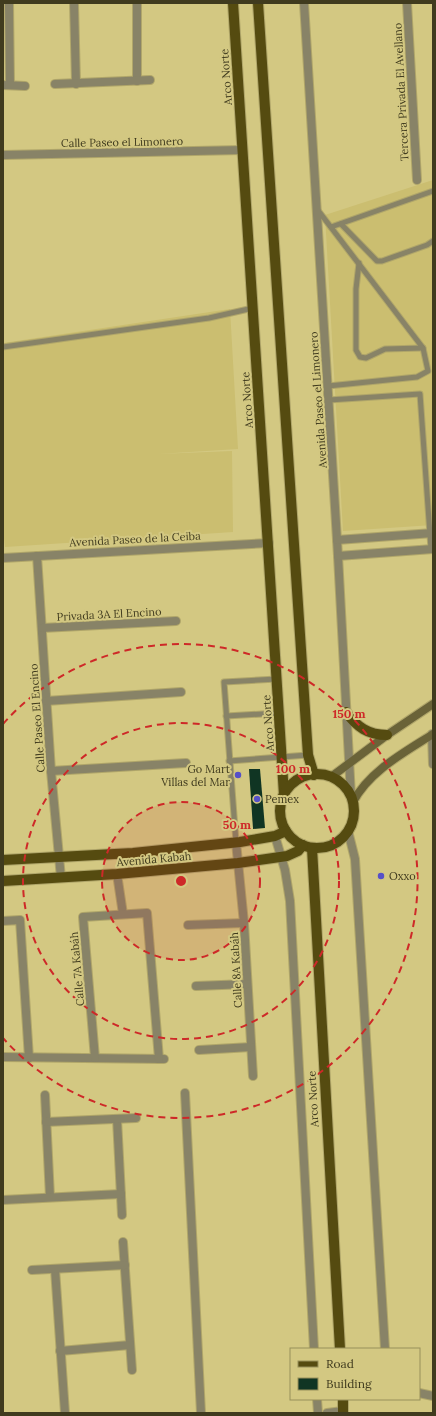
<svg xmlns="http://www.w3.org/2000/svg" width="436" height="1416" font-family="Lora,serif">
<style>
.built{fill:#cbbe70}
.building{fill:#103523}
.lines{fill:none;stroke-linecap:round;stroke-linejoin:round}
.service-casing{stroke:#b0a66a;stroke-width:7}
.minor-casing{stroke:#b0a66a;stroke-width:10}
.tertiary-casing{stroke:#b0a66a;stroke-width:10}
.secondary-casing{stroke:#b0a66a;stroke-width:10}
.primary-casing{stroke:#b0a66a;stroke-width:12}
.service{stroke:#888367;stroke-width:5}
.minor{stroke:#888367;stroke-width:8}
.tertiary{stroke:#888367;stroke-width:8}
.secondary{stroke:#6a6338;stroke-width:8}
.primary{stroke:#554b10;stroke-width:10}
.ring{fill:none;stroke:#ce2928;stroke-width:2;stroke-dasharray:7 5}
.poi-dot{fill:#5650c8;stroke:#d3c882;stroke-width:1.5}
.labels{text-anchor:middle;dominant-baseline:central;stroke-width:4;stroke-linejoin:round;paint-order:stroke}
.street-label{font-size:11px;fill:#403b1e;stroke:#d3c882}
.poi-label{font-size:11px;fill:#403b1e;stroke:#d3c882;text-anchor:start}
.centre{fill:#ce2928;stroke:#d3c882;stroke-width:2}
.ring-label{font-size:12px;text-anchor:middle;font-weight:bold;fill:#ce2928;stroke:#d3c882;stroke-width:4;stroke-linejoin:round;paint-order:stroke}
</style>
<rect width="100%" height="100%" fill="#d3c882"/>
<g class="built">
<path d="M 433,180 L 433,525 L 343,531 L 325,215 Z"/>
<path d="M 230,309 L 238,449 L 158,454 L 232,451 L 233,532 L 5,547 L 3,530 L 3,343 Z"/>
</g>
<path class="building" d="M 249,769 L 260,769 L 265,828 L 253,829 Z"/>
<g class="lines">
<defs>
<g id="service">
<path d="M 317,209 L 423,348 L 428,371 L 417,377 L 328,386"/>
<path d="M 341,224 L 377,261 L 382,261 L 427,245 L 433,241"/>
<path d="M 331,227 L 433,191"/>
<path d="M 359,263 L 356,289 L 356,350 L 360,357 L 366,358 L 385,349 L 423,348"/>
<path d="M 3,347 L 209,318 L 253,308"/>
<path d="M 329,400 L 420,394 L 431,549"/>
<path d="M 226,716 L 280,713"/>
<path d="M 229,761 L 308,755"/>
<path d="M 236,842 L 224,682 L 277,679"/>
</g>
<g id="minor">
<path d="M 9,3 L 10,85"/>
<path d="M 74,3 L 76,84"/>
<path d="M 137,3 L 137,81"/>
<path d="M 304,3 L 338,556 L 351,796"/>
<path d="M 407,3 L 417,180"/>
<path d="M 55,84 L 150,80"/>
<path d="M 3,85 L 25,86"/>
<path d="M 337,540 L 433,533"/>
<path d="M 37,556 L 51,771 L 61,878"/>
<path d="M 338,556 L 433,549"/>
<path d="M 3,558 L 269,543"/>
<path d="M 42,628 L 176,621"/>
<path d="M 46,701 L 181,692"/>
<path d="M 432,734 L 433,764"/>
<path d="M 51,771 L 186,763"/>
<path d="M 348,831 L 355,859 L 385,1349"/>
<path d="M 275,836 L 285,870 L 290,901 L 314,1349"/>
<path d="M 236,842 L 244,923 L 253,1076"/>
<path d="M 117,874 L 123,914"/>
<path d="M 3,921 L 20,920 L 29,1058"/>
<path d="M 188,925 L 244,923"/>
<path d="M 196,986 L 247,984"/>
<path d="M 199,1050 L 251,1047"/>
<path d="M 3,1057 L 164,1059"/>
<path d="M 95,1058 L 83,917 L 147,913 L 159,1059"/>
<path d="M 185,1093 L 201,1413"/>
<path d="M 45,1095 L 50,1197"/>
<path d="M 117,1119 L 122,1215"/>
<path d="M 46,1122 L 136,1118"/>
<path d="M 3,1200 L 121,1194"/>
<path d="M 123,1242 L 132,1370"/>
<path d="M 55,1269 L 65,1413"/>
<path d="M 32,1270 L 125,1265"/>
<path d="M 60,1351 L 130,1345"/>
<path d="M 419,1393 L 433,1396"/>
<path d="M 317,1399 L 318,1413"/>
<path d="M 327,1413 L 343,1411"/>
</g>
<path id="tertiary" d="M 3,155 L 242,150"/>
<g id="secondary">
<path d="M 331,777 L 387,735 L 433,704"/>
<path d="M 353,802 C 369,771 405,752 433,734"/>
</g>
<g id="primary">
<path d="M 233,3 L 284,795"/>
<path d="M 258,3 L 307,740 L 308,755 L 314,775"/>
<path d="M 346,712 C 357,727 368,735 387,735"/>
<circle cx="317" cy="811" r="37"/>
<path d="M 312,848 L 340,1349"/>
<path d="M 3,860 L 133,853 L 240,842 L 275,836 L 286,831"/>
<path d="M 3,881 L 117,874 L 238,863 L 287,856 L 298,851 L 303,845"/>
<path d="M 343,1399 L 343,1413"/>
</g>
</defs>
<use href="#service" class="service-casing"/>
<use href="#minor" class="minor-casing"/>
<use href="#tertiary" class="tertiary-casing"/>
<use href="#secondary" class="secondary-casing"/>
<use href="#primary" class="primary-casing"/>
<use href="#service" class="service"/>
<use href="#minor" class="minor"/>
<use href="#tertiary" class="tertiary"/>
<use href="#secondary" class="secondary"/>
<use href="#primary" class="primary"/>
</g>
<circle cx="181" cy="881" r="79" fill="#ce2928" fill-opacity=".12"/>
<g class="ring">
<circle cx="181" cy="881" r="79"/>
<circle cx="181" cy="881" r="158"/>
<path d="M3 724A237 237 0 1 1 3 1038"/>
</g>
<g class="poi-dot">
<circle cx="238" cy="775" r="4"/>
<circle cx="257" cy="799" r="4"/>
<circle cx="381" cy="876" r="4"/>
</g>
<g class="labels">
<g class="street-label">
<text transform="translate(226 77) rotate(-94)">Arco Norte</text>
<text transform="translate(401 92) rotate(-93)">Tercera Privada El Avellano</text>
<text transform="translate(122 142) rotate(-1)">Calle Paseo el Limonero</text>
<text transform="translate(247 400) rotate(-94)">Arco Norte</text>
<text transform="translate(318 400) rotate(-94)">Avenida Paseo el Limonero</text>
<text transform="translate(135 539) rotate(-3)">Avenida Paseo de la Ceiba</text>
<text transform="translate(109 614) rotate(-3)">Privada 3A El Encino</text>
<text transform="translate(37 718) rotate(-94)">Calle Paseo El Encino</text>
<text transform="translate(268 723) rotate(-94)">Arco Norte</text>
<text transform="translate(154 859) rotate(-5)">Avenida Kabah</text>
<text transform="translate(77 969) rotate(-95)">Calle 7A Kabáh</text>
<text transform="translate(236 970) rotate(-93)">Calle 8A Kabáh</text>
<text transform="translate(313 1099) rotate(-93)">Arco Norte</text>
</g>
<g class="poi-label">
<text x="230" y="769" text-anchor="end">Go Mart<tspan x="230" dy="13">Villas del Mar</tspan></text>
<text x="265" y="799">Pemex</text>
<text x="389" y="876">Oxxo</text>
</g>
</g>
<circle cx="181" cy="881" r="6" class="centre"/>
<g class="ring-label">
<text x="349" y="718">150 m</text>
<text x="293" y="773">100 m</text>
<text x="237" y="829">50 m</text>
</g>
<rect width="436" height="1416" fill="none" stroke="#403b1e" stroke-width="8"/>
<rect x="290" y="1348" width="130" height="52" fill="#d3c882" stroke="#98905a"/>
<rect x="298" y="1361" width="20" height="6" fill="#554b10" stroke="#98905a"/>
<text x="326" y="1368" font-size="12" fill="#403b1e">Road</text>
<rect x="298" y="1378" width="20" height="12" fill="#103523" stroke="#98905a"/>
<text x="326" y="1388" font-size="12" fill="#403b1e">Building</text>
</svg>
